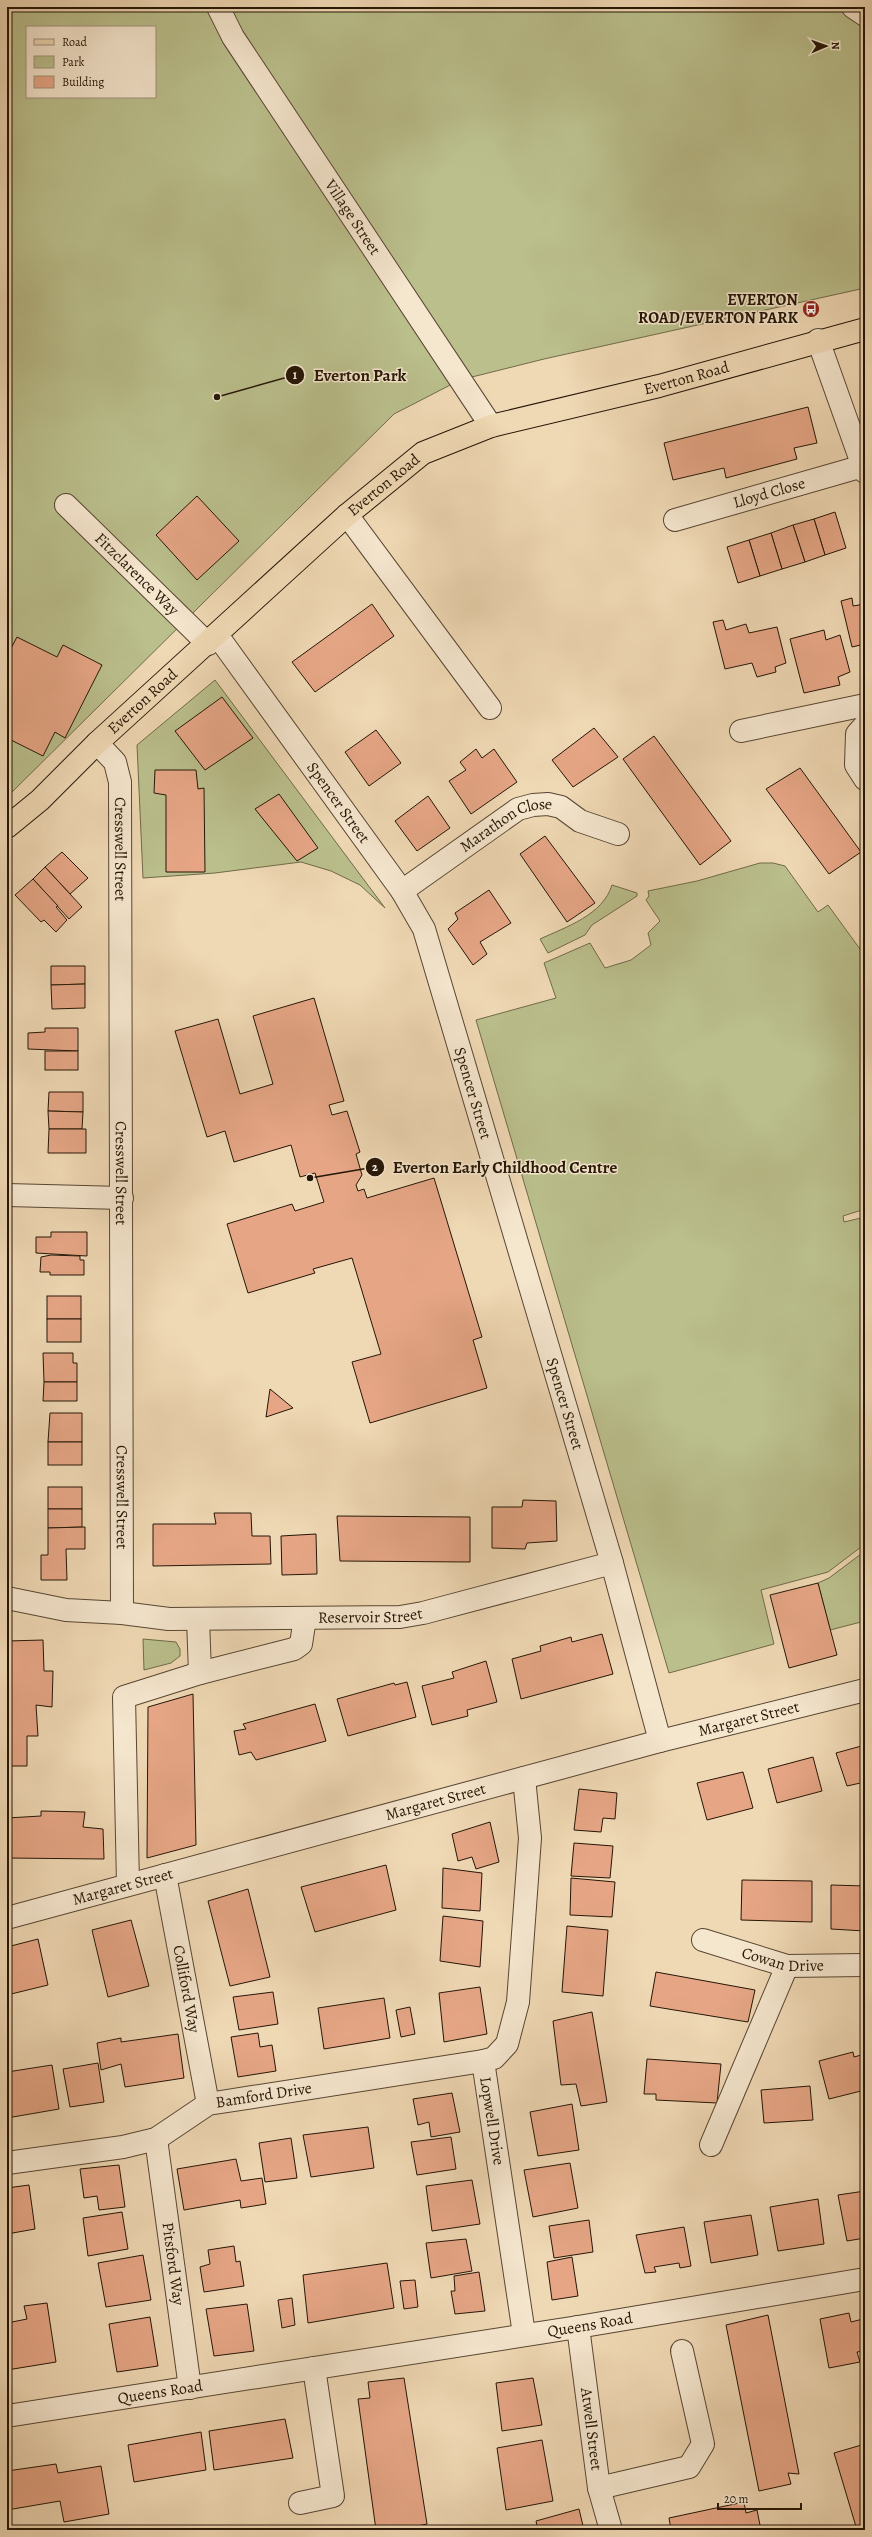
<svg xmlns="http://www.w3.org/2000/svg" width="872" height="2537" font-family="Alegreya,serif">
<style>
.green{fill:#babf8c;stroke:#706a49;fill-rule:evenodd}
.building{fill:#e6a686;stroke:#251606}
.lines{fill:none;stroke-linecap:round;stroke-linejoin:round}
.minor-casing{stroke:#584632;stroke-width:24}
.major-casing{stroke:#251606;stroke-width:24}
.minor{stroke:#f5e6ce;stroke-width:22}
.major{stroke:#efd8b4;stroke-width:22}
.labels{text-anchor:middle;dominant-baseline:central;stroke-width:3;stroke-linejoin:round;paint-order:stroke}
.street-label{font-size:16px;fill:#251606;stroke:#f5e6ce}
.poi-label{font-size:16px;font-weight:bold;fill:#251606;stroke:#f5e6ce;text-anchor:end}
.leader{fill:none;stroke:#251606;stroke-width:1.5}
.callout-dot{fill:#251606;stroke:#f5e6ce;stroke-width:1.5}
.mark-label{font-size:12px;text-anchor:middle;font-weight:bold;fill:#fff}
.callout-label{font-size:17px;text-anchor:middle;font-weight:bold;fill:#251606;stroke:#f5e6ce;stroke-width:3;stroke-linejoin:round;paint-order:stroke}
</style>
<rect width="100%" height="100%" fill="#efd8b4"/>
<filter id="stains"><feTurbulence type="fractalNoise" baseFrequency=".005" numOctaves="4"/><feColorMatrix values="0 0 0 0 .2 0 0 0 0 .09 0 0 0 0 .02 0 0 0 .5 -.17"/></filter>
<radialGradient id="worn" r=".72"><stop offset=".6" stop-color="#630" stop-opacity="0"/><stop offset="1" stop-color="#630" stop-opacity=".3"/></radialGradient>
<g class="green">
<path d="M 7,7 L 865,7 L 865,288 L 544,359 L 460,380 L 394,414 L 7,797 ZM 27,27 L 155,27 L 155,97 L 27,97 Z"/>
<path d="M 215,680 L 385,908 L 360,885 L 331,871 L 301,862 L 215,873 L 143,878 L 137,745 Z"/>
<path d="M 760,863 L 773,863 L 785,866 L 818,912 L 828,905 L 865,956 L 865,1209 L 843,1216 L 844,1222 L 865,1217 L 865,1544 L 828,1572 L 761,1590 L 774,1644 L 669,1673 L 476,1020 L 556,998 L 544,963 L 590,943 L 605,968 L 631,960 L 651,945 L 648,933 L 660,921 L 646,900 L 649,896 L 648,891 L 697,881 Z"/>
<path d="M 612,885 L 637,893 L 637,896 L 592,925 L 585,935 L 548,953 L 540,939 C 566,927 603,915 612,885 Z"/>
<path d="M 865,1551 L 865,1621 L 830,1630 L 818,1583 L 829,1578 Z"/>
<path d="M 143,1639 L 176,1642 L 180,1649 L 180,1656 L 171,1663 L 144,1670 Z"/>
</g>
<g class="building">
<path d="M 808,407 L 817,443 L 794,448 L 797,459 L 726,478 L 724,468 L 673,480 L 664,443 Z"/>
<path d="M 197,496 L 239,541 L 197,580 L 156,535 Z"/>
<path d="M 835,512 L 846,548 L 825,555 L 814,519 Z"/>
<path d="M 814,519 L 825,555 L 805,562 L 793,525 Z"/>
<path d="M 793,525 L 805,562 L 782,569 L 771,533 Z"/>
<path d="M 771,533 L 782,569 L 760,576 L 749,540 Z"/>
<path d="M 749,540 L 760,576 L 738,583 L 727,547 Z"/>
<path d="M 852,598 L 853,606 L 865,604 L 865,644 L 852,647 L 841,601 Z"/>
<path d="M 372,604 L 394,636 L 315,692 L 292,662 Z"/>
<path d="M 723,620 L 726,630 L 746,624 L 749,633 L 777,627 L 786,663 L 775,667 L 776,672 L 757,677 L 752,663 L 725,669 L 713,622 Z"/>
<path d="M 824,630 L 826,640 L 840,635 L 850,672 L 838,677 L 840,685 L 804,693 L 790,639 Z"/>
<path d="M 17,637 L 57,657 L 63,645 L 102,665 L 65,738 L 55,732 L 43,756 L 7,738 L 7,656 Z"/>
<path d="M 222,697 L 253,738 L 205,770 L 175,731 Z"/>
<path d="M 594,728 L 618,757 L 573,787 L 552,760 Z"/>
<path d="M 376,730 L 401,763 L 369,786 L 345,752 Z"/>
<path d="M 654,736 L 731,841 L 700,865 L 623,759 Z"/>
<path d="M 476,749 L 482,758 L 494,749 L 517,782 L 471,814 L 449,781 L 466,770 L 460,762 Z"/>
<path d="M 800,768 L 861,852 L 829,874 L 766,789 Z"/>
<path d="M 155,770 L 196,770 L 198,789 L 204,788 L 205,872 L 166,872 L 166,795 L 154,793 Z"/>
<path d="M 279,794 L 318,848 L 297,861 L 255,809 Z"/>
<path d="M 428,796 L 450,828 L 417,851 L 395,821 Z"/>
<path d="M 545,836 L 595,903 L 567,922 L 520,854 Z"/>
<path d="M 62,852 L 88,878 L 70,894 L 45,867 Z"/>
<path d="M 45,867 L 82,907 L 69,919 L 33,879 Z"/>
<path d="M 33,879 L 58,906 L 56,907 L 67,920 L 56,932 L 44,920 L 41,922 L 15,895 Z"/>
<path d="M 489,890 L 511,923 L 480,942 L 487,954 L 473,965 L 448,929 L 458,919 L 455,913 Z"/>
<path d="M 51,966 L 85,966 L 85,984 L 51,985 Z"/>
<path d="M 85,984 L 85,1008 L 52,1009 L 51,985 Z"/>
<path d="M 314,998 L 344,1101 L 329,1105 L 332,1115 L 347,1111 L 360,1152 L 356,1154 L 362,1175 L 356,1185 L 358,1191 L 364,1189 L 367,1198 L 434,1178 L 482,1337 L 473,1340 L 487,1388 L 370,1423 L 352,1362 L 381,1354 L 352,1258 L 313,1269 L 315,1273 L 248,1293 L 227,1224 L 292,1204 L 295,1211 L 324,1202 L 315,1173 L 300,1177 L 291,1145 L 234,1162 L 225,1131 L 207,1137 L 175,1031 L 218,1019 L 240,1094 L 273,1084 L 253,1016 Z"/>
<path d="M 45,1028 L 78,1028 L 78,1051 L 28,1049 L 28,1033 L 45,1032 Z"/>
<rect x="45" y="1051" width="33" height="19"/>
<path d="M 49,1092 L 83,1092 L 83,1112 L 48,1111 Z"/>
<path d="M 48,1111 L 83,1112 L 82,1129 L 49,1129 Z"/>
<path d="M 49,1129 L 86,1129 L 86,1153 L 48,1153 Z"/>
<path d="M 51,1232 L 87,1232 L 87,1256 L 36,1253 L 36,1237 L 51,1237 Z"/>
<path d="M 51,1255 L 80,1256 L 80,1260 L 84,1260 L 84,1275 L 50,1275 L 50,1272 L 40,1272 L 41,1257 Z"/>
<rect x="47" y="1296" width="34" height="23"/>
<rect x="47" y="1319" width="34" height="23"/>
<path d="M 43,1353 L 73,1353 L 73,1363 L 77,1363 L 77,1382 L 44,1382 Z"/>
<path d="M 44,1382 L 77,1382 L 77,1401 L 43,1401 Z"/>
<path d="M 270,1389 L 293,1408 L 266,1417 Z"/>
<path d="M 50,1413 L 82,1413 L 82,1442 L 48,1442 Z"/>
<rect x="48" y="1442" width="34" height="23"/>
<rect x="48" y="1487" width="34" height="22"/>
<path d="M 523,1500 L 556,1501 L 557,1541 L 527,1543 L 525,1549 L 492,1548 L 492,1507 L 522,1507 Z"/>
<path d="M 48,1509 L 82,1509 L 82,1527 L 48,1528 Z"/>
<path d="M 214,1513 L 251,1513 L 252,1536 L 270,1536 L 271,1564 L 153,1566 L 153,1524 L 216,1524 Z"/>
<path d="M 337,1516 L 470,1517 L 470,1562 L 340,1561 Z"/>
<path d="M 85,1527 L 85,1549 L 66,1549 L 67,1580 L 41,1580 L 41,1555 L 48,1555 L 48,1528 Z"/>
<path d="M 316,1534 L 317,1574 L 282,1575 L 281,1536 Z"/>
<path d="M 818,1583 L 837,1655 L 789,1668 L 770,1595 Z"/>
<path d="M 602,1634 L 613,1674 L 521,1699 L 512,1659 L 541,1651 L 540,1646 L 571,1637 L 572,1642 Z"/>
<path d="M 43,1640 L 44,1671 L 53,1671 L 52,1707 L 36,1705 L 38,1736 L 27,1736 L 27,1766 L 7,1766 L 7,1641 Z"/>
<path d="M 486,1661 L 497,1702 L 467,1710 L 468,1716 L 432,1725 L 422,1686 L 454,1678 L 452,1672 Z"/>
<path d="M 407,1682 L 416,1717 L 348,1736 L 337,1699 L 394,1683 L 395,1685 Z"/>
<path d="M 193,1694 L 196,1845 L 147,1858 L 148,1707 Z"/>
<path d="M 315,1704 L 326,1741 L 256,1760 L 251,1752 L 239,1755 L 234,1731 L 246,1729 L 243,1724 Z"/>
<path d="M 865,1745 L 865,1782 L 847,1786 L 836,1753 Z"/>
<path d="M 813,1757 L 822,1791 L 777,1803 L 768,1769 Z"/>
<path d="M 743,1772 L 753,1808 L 707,1820 L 697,1783 Z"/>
<path d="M 579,1789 L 617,1793 L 615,1819 L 603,1818 L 601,1832 L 574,1830 Z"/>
<path d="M 41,1811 L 85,1812 L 83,1827 L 103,1829 L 104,1859 L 7,1858 L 7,1818 L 41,1816 Z"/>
<path d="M 490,1822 L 499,1862 L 476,1869 L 472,1857 L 458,1861 L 452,1834 Z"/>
<path d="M 574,1843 L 613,1846 L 610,1878 L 571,1876 Z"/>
<path d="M 386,1865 L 396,1910 L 315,1932 L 301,1887 Z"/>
<path d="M 443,1868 L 482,1873 L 480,1911 L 442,1908 Z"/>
<path d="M 571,1878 L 615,1882 L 612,1917 L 570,1915 Z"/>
<path d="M 742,1880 L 812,1881 L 812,1922 L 741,1920 Z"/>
<path d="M 831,1885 L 865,1886 L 865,1931 L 831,1929 Z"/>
<path d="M 248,1889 L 270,1977 L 230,1986 L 208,1901 Z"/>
<path d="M 443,1916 L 483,1921 L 480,1967 L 440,1961 Z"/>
<path d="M 131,1920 L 149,1986 L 108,1997 L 92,1930 Z"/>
<path d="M 567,1926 L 608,1930 L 603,1996 L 562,1992 Z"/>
<path d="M 38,1939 L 48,1985 L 7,1995 L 7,1947 Z"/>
<path d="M 656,1972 L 755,1990 L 748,2022 L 650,2006 Z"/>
<path d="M 480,1987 L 487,2034 L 444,2042 L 439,1993 Z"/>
<path d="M 273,1992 L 278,2024 L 239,2030 L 233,1997 Z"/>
<path d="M 384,1998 L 390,2038 L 324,2049 L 318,2008 Z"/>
<path d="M 410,2007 L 415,2034 L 401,2037 L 396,2010 Z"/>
<path d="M 592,2012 L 607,2102 L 581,2106 L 576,2084 L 561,2085 L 553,2021 Z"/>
<path d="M 258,2033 L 260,2047 L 272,2045 L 276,2071 L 238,2077 L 231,2037 Z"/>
<path d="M 178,2034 L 184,2078 L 125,2087 L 121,2064 L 101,2070 L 97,2043 L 121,2038 L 121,2042 Z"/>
<path d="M 853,2052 L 854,2057 L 865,2054 L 865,2090 L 829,2099 L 819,2061 Z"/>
<path d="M 647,2059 L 721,2064 L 717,2103 L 656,2100 L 656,2094 L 644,2094 Z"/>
<path d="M 98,2063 L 104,2102 L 70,2107 L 63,2069 Z"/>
<path d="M 52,2065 L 59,2109 L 7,2118 L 7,2072 Z"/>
<path d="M 810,2086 L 813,2120 L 764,2123 L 761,2090 Z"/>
<path d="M 452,2093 L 460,2132 L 431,2137 L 429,2122 L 418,2125 L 413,2099 Z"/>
<path d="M 572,2104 L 579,2150 L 538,2156 L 530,2112 Z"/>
<path d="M 368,2127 L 374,2168 L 311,2177 L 303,2135 Z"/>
<path d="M 451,2137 L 456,2169 L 417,2175 L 411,2142 Z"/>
<path d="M 291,2138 L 297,2178 L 265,2182 L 259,2143 Z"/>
<path d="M 236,2159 L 241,2181 L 262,2178 L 266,2204 L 241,2208 L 240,2200 L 184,2210 L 177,2169 Z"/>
<path d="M 570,2163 L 578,2208 L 533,2217 L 524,2170 Z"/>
<path d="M 119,2165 L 125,2207 L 99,2210 L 97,2196 L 84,2198 L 80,2169 Z"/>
<path d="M 472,2180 L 480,2224 L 432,2231 L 426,2186 Z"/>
<path d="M 29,2185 L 35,2229 L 7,2234 L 7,2188 Z"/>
<path d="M 865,2191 L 865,2238 L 847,2241 L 838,2195 Z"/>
<path d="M 818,2199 L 824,2244 L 778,2251 L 770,2207 Z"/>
<path d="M 122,2212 L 128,2249 L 88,2256 L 83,2218 Z"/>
<path d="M 751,2215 L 758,2255 L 711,2263 L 704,2222 Z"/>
<path d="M 589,2220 L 593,2252 L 554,2258 L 549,2226 Z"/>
<path d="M 684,2227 L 691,2266 L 680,2268 L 679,2263 L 654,2267 L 656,2272 L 645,2273 L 636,2235 Z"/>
<path d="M 466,2239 L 472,2271 L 431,2278 L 426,2243 Z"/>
<path d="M 234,2246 L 236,2262 L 240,2261 L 244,2286 L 204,2292 L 200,2267 L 210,2264 L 208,2250 Z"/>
<path d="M 143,2255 L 151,2300 L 106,2307 L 98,2263 Z"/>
<path d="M 572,2257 L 578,2296 L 552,2300 L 547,2262 Z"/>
<path d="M 387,2263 L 394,2308 L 308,2323 L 303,2275 Z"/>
<path d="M 479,2272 L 485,2311 L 455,2314 L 451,2291 L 455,2291 L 454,2276 Z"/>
<path d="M 415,2280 L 418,2307 L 404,2309 L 400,2281 Z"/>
<path d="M 292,2298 L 295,2325 L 282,2328 L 278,2300 Z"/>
<path d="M 47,2303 L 56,2362 L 7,2370 L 7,2323 L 27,2319 L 24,2306 Z"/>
<path d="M 247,2304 L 254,2351 L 214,2356 L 206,2309 Z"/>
<path d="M 849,2313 L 851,2322 L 863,2319 L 865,2351 L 857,2352 L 860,2362 L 829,2368 L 820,2319 Z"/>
<path d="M 768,2315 L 799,2474 L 788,2473 L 791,2484 L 759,2491 L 726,2325 Z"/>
<path d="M 150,2317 L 158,2366 L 117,2372 L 109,2324 Z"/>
<path d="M 404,2378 L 427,2524 L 399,2530 L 376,2530 L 358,2399 L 370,2398 L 368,2382 Z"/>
<path d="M 533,2378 L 542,2425 L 502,2431 L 496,2383 Z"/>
<path d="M 285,2419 L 293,2458 L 214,2470 L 209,2431 Z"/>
<path d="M 201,2432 L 206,2470 L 134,2482 L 128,2445 Z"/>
<path d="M 542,2440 L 553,2501 L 506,2510 L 497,2448 Z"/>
<path d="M 865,2444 L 865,2530 L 857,2530 L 834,2453 Z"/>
<path d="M 56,2464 L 58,2473 L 101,2466 L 109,2514 L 64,2522 L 60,2501 L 7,2510 L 7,2471 Z"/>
<path d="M 744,2502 L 746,2513 L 757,2510 L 761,2530 L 667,2530 L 671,2530 L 669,2518 Z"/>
<path d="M 579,2509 L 584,2530 L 538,2530 L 536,2521 Z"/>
</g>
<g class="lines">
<defs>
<g id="minor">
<path id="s1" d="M 218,7 L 233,37 L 491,426"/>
<path d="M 853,7 L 865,15"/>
<path d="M 818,340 L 865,472"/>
<path id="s2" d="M 66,505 L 208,644"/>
<path d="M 347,515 L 490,708"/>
<path id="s3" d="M 675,520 L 863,466"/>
<path id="s4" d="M 217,635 L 402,891 L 424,929 L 612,1563 L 660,1741"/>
<path d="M 865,725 L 857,734 L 856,765 L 865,779"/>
<path d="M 741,731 L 865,705"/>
<path id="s5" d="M 97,743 L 115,762 L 120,782 L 122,1613"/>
<path id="s6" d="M 402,891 L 518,809 L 533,805 L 548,804 L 561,807 L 580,821 L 618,834"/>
<path d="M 7,1195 L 122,1198"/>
<path id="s7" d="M 7,1598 L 66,1610 L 122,1613 L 169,1619 L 400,1617 L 423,1613 L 612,1563"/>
<path d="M 198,1619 L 200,1673"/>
<path id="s8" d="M 165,1875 L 208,2104"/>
<path d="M 128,1884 L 124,1697 L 200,1673 L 294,1649 L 301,1644 L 305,1618"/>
<path id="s9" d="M 7,1918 L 660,1741 L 865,1690"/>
<path id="s10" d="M 703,1940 L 787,1966 L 865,1965"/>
<path id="s11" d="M 156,2139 L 190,2388"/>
<path d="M 711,2145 L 787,1966"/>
<path id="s12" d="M 7,2163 L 123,2147 L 156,2139 L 208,2104 L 483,2061"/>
<path id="s13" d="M 578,2327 L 599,2488 L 611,2530"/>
<path d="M 524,2334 L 483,2061 L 494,2058 L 507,2044 L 518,2002 L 530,1838 L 524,1778"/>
<path id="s14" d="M 7,2416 L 578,2327 L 865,2279"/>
<path d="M 599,2488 L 689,2467 L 703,2444 L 682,2351"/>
<path d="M 300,2503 L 333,2496 L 314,2368"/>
</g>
<g id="major">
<path id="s15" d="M 7,827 L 40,800 L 97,743 L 347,515 L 423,453 L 491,426 L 659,386 L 865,329"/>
</g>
</defs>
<use href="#minor" class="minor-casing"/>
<use href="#major" class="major-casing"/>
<use href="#minor" class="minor"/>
<use href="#major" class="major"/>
</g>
<defs>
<symbol id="bus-disc" viewBox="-11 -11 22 22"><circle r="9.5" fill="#8f2418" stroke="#f5e6ce"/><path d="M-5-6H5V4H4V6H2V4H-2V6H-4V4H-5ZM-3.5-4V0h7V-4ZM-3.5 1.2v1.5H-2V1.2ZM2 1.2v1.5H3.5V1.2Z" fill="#fff"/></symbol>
</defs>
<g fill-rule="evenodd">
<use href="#bus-disc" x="801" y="299" width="20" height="20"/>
</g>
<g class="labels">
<g class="street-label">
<text stroke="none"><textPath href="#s1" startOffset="250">Village Street</textPath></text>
<text stroke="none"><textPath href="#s15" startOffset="834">Everton Road</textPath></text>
<text stroke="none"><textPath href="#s15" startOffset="509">Everton Road</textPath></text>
<text stroke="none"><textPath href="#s3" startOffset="98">Lloyd Close</textPath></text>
<text stroke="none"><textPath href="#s2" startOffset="99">Fitzclarence Way</textPath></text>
<text stroke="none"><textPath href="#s15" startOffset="185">Everton Road</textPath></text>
<text stroke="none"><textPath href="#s4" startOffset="207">Spencer Street</textPath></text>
<text stroke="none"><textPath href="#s6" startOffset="125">Marathon Close</textPath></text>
<text stroke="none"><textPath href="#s5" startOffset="114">Cresswell Street</textPath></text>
<text stroke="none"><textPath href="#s4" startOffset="531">Spencer Street</textPath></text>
<text stroke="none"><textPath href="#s5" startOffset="438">Cresswell Street</textPath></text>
<text stroke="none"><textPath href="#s4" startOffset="855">Spencer Street</textPath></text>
<text stroke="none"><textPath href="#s5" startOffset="762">Cresswell Street</textPath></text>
<text stroke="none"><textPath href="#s7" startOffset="365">Reservoir Street</textPath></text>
<text stroke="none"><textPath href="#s9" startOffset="768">Margaret Street</textPath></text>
<text stroke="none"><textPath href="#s9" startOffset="444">Margaret Street</textPath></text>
<text stroke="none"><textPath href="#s9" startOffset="120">Margaret Street</textPath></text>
<text stroke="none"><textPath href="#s10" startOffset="83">Cowan Drive</textPath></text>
<text stroke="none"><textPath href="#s8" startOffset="116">Colliford Way</textPath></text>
<text stroke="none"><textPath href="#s12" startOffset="270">Bamford Drive</textPath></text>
<text transform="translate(492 2121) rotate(81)">Lopwell Drive</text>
<text stroke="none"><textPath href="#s11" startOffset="126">Pitsford Way</textPath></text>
<text stroke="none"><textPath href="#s14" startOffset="590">Queens Road</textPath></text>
<text stroke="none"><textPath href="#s14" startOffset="155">Queens Road</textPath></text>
<text stroke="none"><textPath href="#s13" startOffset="103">Atwell Street</textPath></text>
</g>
<g class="poi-label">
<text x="798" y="300">EVERTON<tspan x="798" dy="18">ROAD/EVERTON PARK</tspan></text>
</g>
</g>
<path class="leader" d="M217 397L295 375M310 1178L375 1167"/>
<g class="callout-dot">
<circle cx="217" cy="397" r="4"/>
<circle cx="310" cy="1178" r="4"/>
<circle cx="295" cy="375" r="10"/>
<circle cx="375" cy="1167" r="10"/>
</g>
<g class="mark-label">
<text x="295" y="379">1</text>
<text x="375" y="1171">2</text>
</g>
<g class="callout-label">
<text x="360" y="381">Everton Park</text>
<text x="505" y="1173">Everton Early Childhood Centre</text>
</g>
<rect width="872" height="2537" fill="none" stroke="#efd8b4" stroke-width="24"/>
<rect x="8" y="8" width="856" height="2521" fill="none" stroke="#251606" stroke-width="2"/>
<rect x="12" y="12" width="848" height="2513" fill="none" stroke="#251606"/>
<rect x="26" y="26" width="130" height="72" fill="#f5e6ce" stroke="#a2937e"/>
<rect x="34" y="39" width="20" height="6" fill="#efd8b4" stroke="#a2937e"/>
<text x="62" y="46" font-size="12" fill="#251606">Road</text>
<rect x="34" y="56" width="20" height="12" fill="#babf8c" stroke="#a2937e"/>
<text x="62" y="66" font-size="12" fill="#251606">Park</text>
<rect x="34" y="76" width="20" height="12" fill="#e6a686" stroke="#a2937e"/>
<text x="62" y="86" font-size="12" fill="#251606">Building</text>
<g transform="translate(826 46) rotate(88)" stroke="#f5e6ce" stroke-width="3" paint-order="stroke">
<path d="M0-3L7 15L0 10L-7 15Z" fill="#251606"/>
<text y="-6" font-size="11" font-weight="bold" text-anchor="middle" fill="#251606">N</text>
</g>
<path d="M718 2503v6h83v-6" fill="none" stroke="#251606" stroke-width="2"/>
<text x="724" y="2503" font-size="12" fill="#251606" stroke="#f5e6ce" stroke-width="3" paint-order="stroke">20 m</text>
<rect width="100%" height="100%" filter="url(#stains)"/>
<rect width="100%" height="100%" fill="url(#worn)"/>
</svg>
